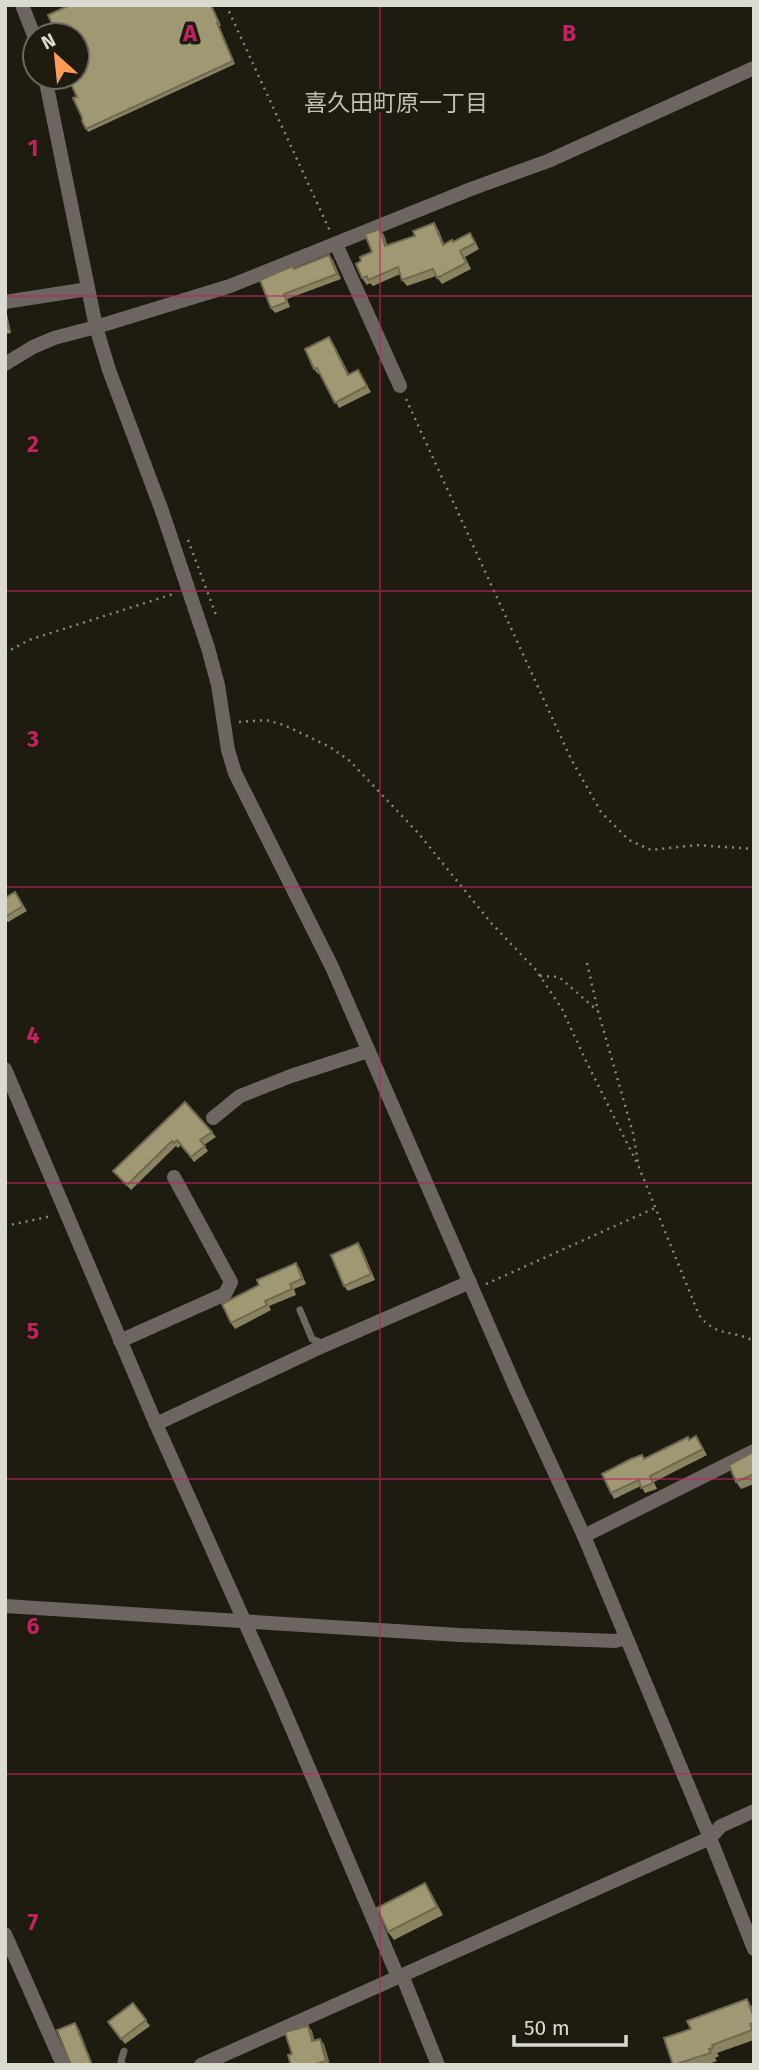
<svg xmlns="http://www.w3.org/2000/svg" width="759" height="2070" font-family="'Fira Sans','Noto Sans JP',sans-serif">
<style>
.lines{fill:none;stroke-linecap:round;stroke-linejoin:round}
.path{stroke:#86847b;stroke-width:2.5;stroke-dasharray:2 5;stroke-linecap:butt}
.service{stroke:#6c6562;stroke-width:7}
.minor{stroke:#6c6562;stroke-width:14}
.tertiary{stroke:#6c6562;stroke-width:14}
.wall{fill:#8a8362}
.shaded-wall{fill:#706a50}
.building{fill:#a09872;stroke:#706a50;stroke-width:2}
.grid{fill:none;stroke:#c32261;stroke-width:2;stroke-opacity:0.55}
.labels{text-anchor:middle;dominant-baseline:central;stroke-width:7;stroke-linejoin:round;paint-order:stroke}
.neighbourhood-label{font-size:23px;fill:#c1beaf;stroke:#1e1c10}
.grid-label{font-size:23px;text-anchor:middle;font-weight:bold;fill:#c32261;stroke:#1e1c10;stroke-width:7;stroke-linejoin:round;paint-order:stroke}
</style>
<rect width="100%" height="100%" fill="#1e1c10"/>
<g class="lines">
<g class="path">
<path d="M 226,5 L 330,231"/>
<path d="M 750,5 L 754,13"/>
<path d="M 406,399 L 571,759 L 601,812 L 629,840 L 651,850 L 696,845 L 754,849"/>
<path d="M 188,540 L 216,615"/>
<path d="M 5,653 L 29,640 L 173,594"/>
<path d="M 239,722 L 266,720 L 284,725 L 330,747 L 350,761 L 419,834 L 492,924 L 536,970 L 562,1009 L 586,1061 L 638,1165 L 699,1315 C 717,1338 731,1329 754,1341"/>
<path d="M 587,963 L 598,1011 L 633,1133 L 638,1162"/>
<path d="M 540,976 L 559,977 L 598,1011"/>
<path d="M 5,1226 L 52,1216"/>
<path d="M 486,1284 L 655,1208"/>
</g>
<g class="service">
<path d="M 300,1310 L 312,1339 L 324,1344"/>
<path d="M 123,2065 L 121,2061 L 124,2051"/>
</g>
<g class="minor">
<path d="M 22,5 L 35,38"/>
<path d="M 45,77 L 96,327 L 109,370 L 162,511 L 208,648 L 218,685 L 228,750 L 235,773 L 332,967 L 517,1391 L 584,1536 L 710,1838 L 754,1949"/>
<path d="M 336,244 L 400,386"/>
<path d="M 5,302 L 88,289"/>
<path d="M 5,364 L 33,347 L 54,338 L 96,327 L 230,286 L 471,189 L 548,161 L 754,68"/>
<path d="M 5,1069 L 156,1424 L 281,1703 L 398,1977"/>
<path d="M 213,1118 L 240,1096 L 291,1076 L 368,1051"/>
<path d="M 120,1341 L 225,1294 L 231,1282 L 174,1177"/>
<path d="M 156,1424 L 325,1345 L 470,1282"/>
<path d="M 584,1536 L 754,1451"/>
<path d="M 5,1606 L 459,1635 L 615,1641 L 626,1638"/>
<path d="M 5,1934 L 63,2065"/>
<path d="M 402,1975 L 438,2065"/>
<path d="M 201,2065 L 710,1838"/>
</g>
<path class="tertiary" d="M 710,1838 L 721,1826 L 754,1811"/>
</g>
<g class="wall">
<path d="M 70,5 L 211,5 L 221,26 L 219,26 L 235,64 L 88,132 L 82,121 L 82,117 L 77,97 L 77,77 Z"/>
<path d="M 380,229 L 384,235 L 387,245 L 438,229 L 444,244 L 474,239 L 479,249 L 465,257 L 471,269 L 442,284 L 436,276 L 407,286 L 402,280 L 400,274 L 373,286 L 370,283 L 367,285 L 362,278 L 361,261 L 372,252 Z"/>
<path d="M 333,260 L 341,279 L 287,299 L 290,307 L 275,313 L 271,308 L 295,269 Z"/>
<path d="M 5,313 L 7,315 L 11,333 L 5,334 Z"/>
<path d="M 333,343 L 349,374 L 358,370 L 371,392 L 339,408 L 320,374 L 318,374 L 314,369 Z"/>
<path d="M 15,892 L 27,911 L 8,922 L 6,920 L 5,921 L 5,898 Z"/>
<path d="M 185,1102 L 216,1137 L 204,1145 L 208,1151 L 194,1162 L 181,1145 L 178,1148 L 176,1146 L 131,1190 L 113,1171 Z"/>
<path d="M 358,1243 L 362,1249 L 375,1280 L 348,1291 L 344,1286 Z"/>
<path d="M 296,1263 L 300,1269 L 306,1284 L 294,1289 L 296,1295 L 269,1306 L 271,1310 L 235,1329 L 231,1323 L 259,1285 Z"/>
<path d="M 696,1436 L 707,1455 L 654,1482 L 657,1489 L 645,1493 L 641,1486 L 614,1499 L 611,1493 L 645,1459 Z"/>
<path d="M 754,1452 L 754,1484 L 741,1489 L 736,1482 Z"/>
<path d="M 425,1883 L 430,1891 L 443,1915 L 394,1940 L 388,1932 Z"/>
<path d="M 747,1999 L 754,2011 L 754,2040 L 717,2053 L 719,2056 L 715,2058 L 717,2061 L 705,2065 L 673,2065 L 691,2029 Z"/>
<path d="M 133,2003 L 150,2026 L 125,2044 L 108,2022 Z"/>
<path d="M 308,2026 L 312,2031 L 314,2040 L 324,2044 L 330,2065 L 291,2065 L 292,2054 Z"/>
</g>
<g class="shaded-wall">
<path d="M 434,223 L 438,229 L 447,251 L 443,245 Z"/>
<path d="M 380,229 L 384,235 L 390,252 L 385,246 Z"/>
<path d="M 329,255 L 333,260 L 341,279 L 337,274 Z"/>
<path d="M 5,313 L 7,315 L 11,333 L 7,328 Z"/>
<path d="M 358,1243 L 362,1249 L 375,1280 L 371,1274 Z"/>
<path d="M 425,1883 L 430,1891 L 443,1915 L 437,1907 Z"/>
<path d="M 747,1999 L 752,2007 L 754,2011 L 754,2018 Z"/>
<path d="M 75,2023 L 79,2029 L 93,2065 L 91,2063 Z"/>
<path d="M 308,2026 L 312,2031 L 316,2046 L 312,2041 Z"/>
<path d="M 320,2039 L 324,2044 L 330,2065 L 326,2061 Z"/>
</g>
<g class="building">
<path d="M 70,5 L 211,5 L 219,23 L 217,23 L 233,61 L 86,129 L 82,121 L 82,117 L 73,98 L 77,97 L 68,77 L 77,77 L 77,35 L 57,35 L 48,15 Z"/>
<path d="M 434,223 L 443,245 L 452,240 L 453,242 L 470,233 L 475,243 L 460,251 L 466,263 L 437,278 L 433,269 L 402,280 L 398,267 L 368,280 L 367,276 L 362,278 L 356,264 L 361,261 L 360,257 L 372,252 L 365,234 L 380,229 L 385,246 L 415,236 L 413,231 Z"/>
<path d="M 329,255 L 337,274 L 284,294 L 287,302 L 271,308 L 260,280 L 293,266 L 294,269 Z"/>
<path d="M 329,337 L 348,375 L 358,370 L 367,386 L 335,403 L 317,368 L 314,369 L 305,349 Z"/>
<path d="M 15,892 L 23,906 L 5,917 L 5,898 Z"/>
<path d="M 185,1102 L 212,1132 L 200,1140 L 205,1146 L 191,1157 L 177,1140 L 174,1143 L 172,1141 L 127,1185 L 113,1171 Z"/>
<path d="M 358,1243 L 371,1274 L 344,1286 L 331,1255 Z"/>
<path d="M 296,1263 L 302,1279 L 290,1284 L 292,1289 L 265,1301 L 267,1305 L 231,1323 L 222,1304 L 259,1285 L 257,1280 Z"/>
<path d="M 696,1436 L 703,1449 L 650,1476 L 653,1483 L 641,1488 L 639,1480 L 611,1493 L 602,1474 L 631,1459 L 642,1455 L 644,1459 L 688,1437 L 689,1440 Z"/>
<path d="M 753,1452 L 754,1474 L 736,1482 L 729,1465 Z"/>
<path d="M 425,1883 L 437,1907 L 388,1932 L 377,1908 Z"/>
<path d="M 747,1999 L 754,2018 L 754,2023 L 750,2024 L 752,2030 L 712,2045 L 713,2048 L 709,2049 L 711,2053 L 673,2065 L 664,2038 L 691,2029 L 687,2021 Z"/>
<path d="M 133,2003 L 146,2020 L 121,2039 L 108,2022 Z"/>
<path d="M 75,2023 L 91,2063 L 88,2065 L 71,2065 L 57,2030 Z"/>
<path d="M 308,2026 L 312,2041 L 320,2039 L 326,2061 L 312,2065 L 291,2065 L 288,2055 L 292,2054 L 285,2032 Z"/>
</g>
<path class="grid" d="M 380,5 L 380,2065M 5,296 L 754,296M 5,591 L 754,591M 5,887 L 754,887M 5,1183 L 754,1183M 5,1479 L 754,1479M 5,1774 L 754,1774"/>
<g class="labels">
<g class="neighbourhood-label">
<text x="396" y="103">喜久田町原一丁目</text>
</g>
</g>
<g class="grid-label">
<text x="190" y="41">A</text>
<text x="569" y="41">B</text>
<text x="33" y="156">1</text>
<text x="33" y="452">2</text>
<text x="33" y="747">3</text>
<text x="33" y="1043">4</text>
<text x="33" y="1339">5</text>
<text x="33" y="1634">6</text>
<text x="33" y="1930">7</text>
</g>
<rect width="759" height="2070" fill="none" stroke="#dbdad2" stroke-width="14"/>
<g transform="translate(56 56) rotate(333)"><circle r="33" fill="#1e1c10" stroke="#6a685e" stroke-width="2"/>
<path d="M0-5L12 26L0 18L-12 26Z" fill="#fe9c57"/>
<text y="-10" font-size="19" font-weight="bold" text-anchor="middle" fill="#dbdad2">N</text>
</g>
<path d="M514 2035v10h112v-10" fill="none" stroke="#dbdad2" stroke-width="3.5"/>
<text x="524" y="2035" font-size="21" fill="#dbdad2" stroke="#1e1c10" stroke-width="5" paint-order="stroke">50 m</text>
</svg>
